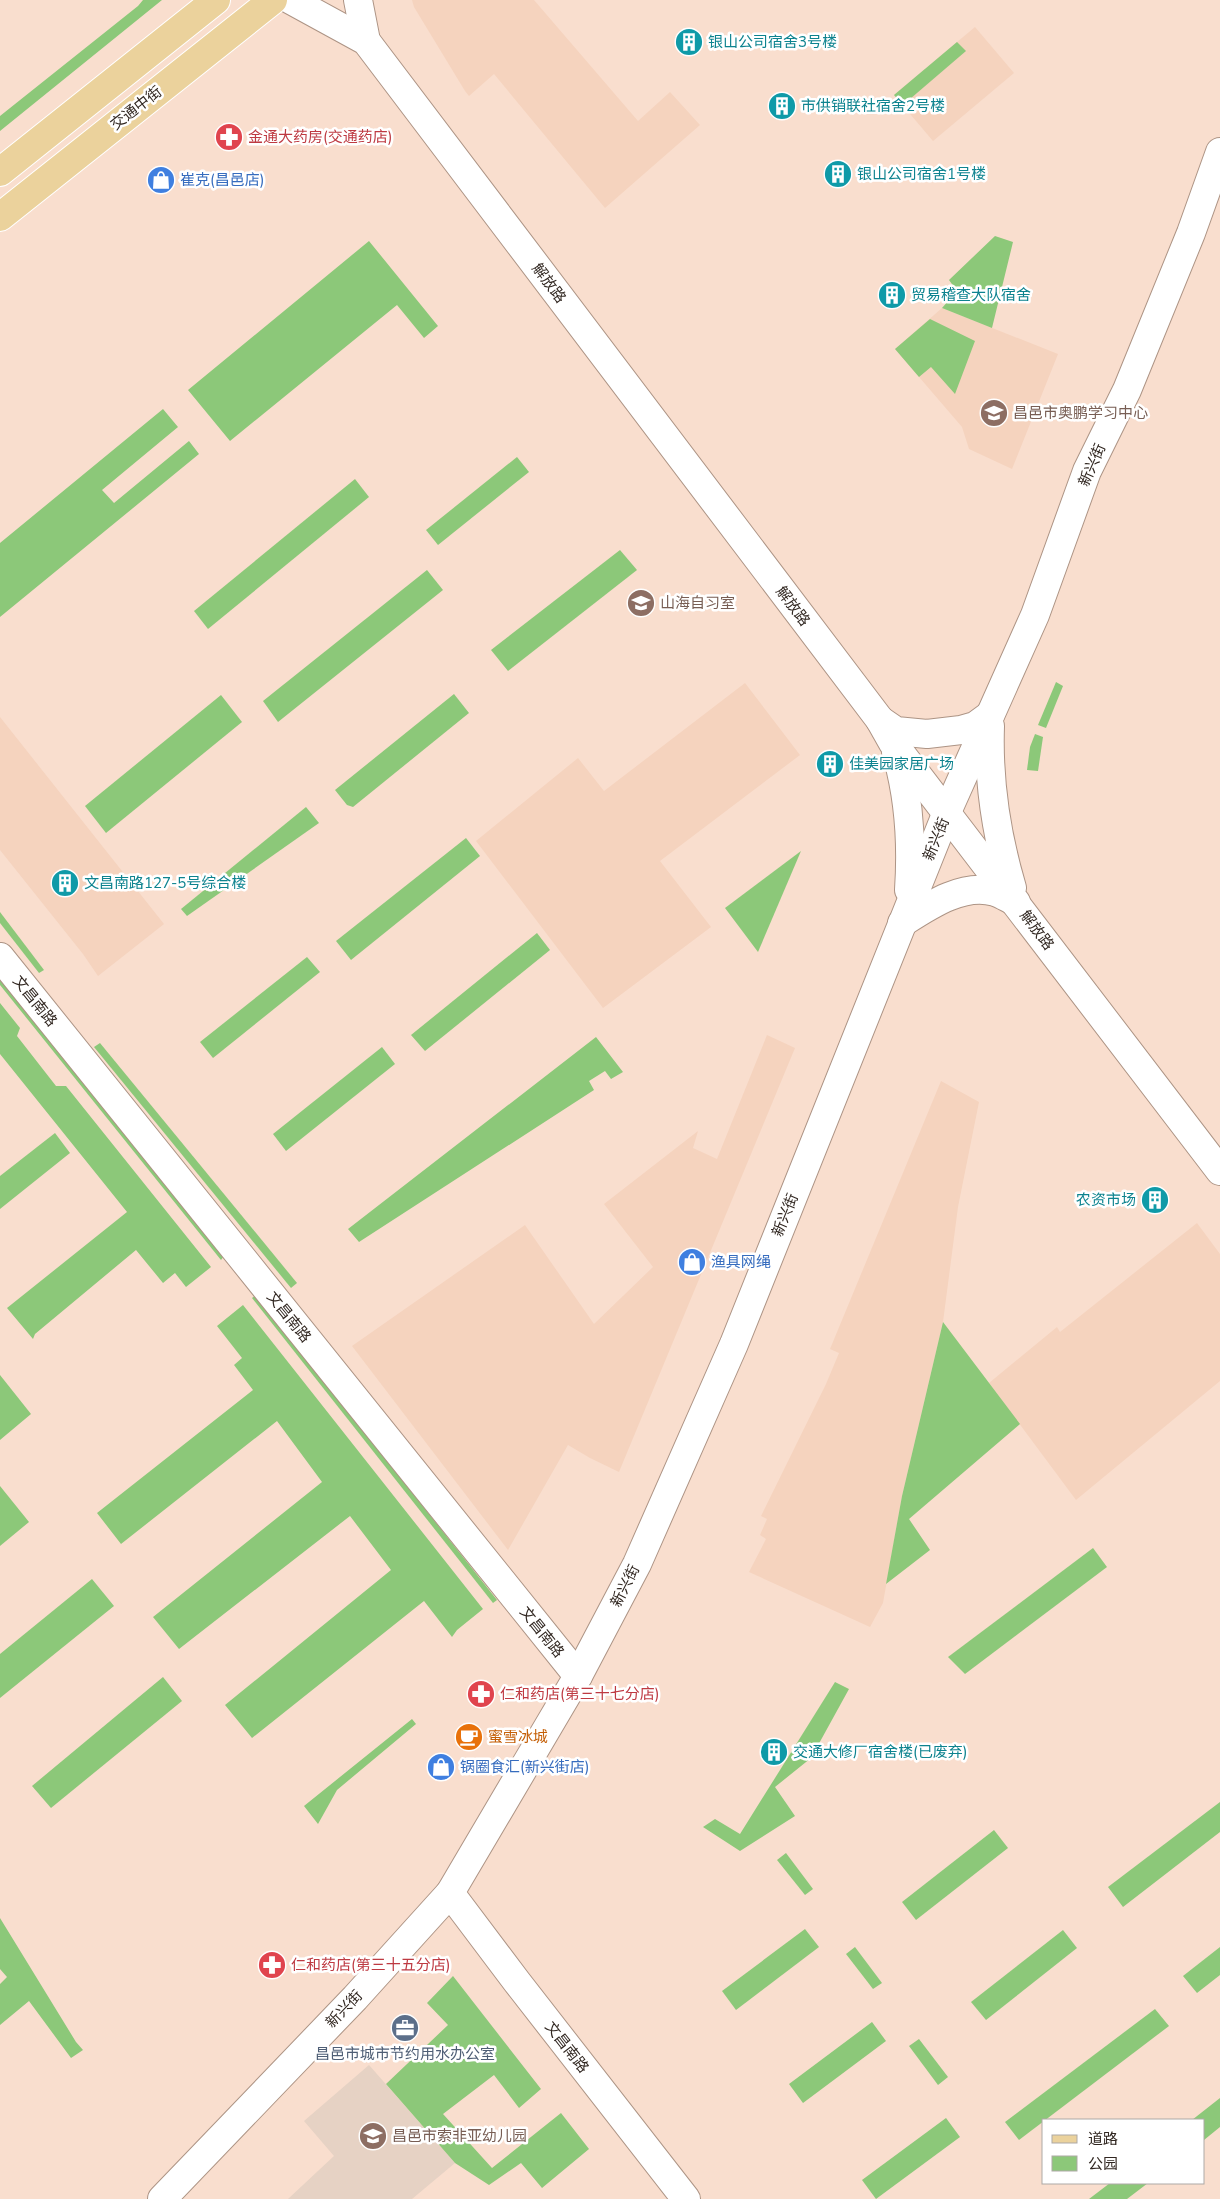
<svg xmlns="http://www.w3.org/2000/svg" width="1220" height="2199" font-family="'Nunito Sans','Noto Sans SC',sans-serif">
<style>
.built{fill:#f5d3be}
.education{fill:#e6d2c4}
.green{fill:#8cc879}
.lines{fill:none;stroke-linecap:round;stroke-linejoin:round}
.tertiary-casing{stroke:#ad9485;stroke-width:30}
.primary-casing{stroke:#fff;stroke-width:30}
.tertiary{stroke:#fff;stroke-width:28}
.primary{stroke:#ebd29c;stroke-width:28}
.labels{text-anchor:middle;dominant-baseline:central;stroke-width:5;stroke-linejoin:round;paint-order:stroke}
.culture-label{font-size:15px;fill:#0d838f;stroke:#fff;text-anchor:start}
.street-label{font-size:15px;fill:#312721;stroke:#fff}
.health-label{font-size:15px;fill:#be3a42;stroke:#fff;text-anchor:start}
.shop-label{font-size:15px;fill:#366cbe;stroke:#fff;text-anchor:start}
.education-label{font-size:15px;fill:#785e54;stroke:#fff;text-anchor:start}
.food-label{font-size:15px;fill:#c56008;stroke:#fff;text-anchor:start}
.service-label{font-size:15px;fill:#4e5e75;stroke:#fff}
</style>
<rect width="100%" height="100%" fill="#f9dece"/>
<g class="built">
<path d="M 412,0 L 534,0 L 638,121 L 670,92 L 700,125 L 605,208 L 494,74 L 469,96 L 465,91 L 414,7 Z"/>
<path d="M 975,27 L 1014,73 L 933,141 L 894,95 Z"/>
<path d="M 942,308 L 1058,354 L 1012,469 L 969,449 L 962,427 L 895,349 Z"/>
<path d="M 745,683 L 800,755 L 660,861 L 711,927 L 603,1008 L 476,841 L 578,758 L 604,791 Z"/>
<path d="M 0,717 L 164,924 L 98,976 L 83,954 L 0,850 Z"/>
<path d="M 767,1035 L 795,1048 L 619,1472 L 590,1458 L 568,1445 L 508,1550 L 352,1346 L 525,1225 L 594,1324 L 653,1267 L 604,1204 L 698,1131 L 693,1148 L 717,1159 Z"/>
<path d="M 941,1081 L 979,1102 L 958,1207 L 943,1322 L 902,1496 L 883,1603 L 870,1627 L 749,1572 L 766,1539 L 760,1535 L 767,1519 L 761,1516 L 826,1384 L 839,1353 L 830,1349 Z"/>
<path d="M 1197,1223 L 1220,1254 L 1220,1381 L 1076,1500 L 989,1383 L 1057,1327 L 1060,1332 Z"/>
</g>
<path class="education" d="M 369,2065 L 455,2163 L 412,2199 L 288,2199 L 334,2156 L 304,2121 Z"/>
<g class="green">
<path d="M 143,0 L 162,0 L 0,131 L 0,116 L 138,6 Z"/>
<path d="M 957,42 L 966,51 L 903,105 L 894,95 Z"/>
<path d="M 995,236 L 1013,242 L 992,328 L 942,308 L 957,291 L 949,280 Z"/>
<path d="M 369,241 L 438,326 L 424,338 L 397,305 L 230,441 L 188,390 Z"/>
<path d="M 930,319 L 975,341 L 955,394 L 931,367 L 919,377 L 895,349 Z"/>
<path d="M 163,409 L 178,427 L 102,490 L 114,503 L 189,441 L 199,454 L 0,617 L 0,543 Z"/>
<path d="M 517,457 L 529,472 L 438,545 L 426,530 Z"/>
<path d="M 355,479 L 369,497 L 208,629 L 194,611 Z"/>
<path d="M 620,550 L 637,570 L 508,671 L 491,650 Z"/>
<path d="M 427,570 L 443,590 L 278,722 L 263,701 Z"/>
<path d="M 1056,682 L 1063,686 L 1046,728 L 1038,725 Z"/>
<path d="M 454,694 L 469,713 L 353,807 L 347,805 L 335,790 Z"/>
<path d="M 221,695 L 242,722 L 106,833 L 85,806 Z"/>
<path d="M 1035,734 L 1043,737 L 1038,771 L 1027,770 L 1030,747 Z"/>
<path d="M 306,807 L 319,823 L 187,916 L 181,909 Z"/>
<path d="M 466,838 L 480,856 L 351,960 L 336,941 Z"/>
<path d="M 801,851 L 758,952 L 725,908 Z"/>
<path d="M 0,912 L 44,970 L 39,973 L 0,923 Z"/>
<path d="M 537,933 L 550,950 L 425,1051 L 411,1035 Z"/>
<path d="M 307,957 L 320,972 L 213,1058 L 200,1042 Z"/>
<path d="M 0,976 L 224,1256 L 221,1260 L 0,985 Z"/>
<path d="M 0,1003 L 20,1028 L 17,1036 L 56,1086 L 66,1086 L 211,1267 L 186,1287 L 175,1273 L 163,1283 L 136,1250 L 35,1334 L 33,1339 L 7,1308 L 127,1212 L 0,1054 Z"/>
<path d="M 596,1037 L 623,1072 L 611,1079 L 605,1071 L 589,1081 L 594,1090 L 359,1242 L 348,1229 Z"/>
<path d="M 100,1043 L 297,1283 L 291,1288 L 94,1047 Z"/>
<path d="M 382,1047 L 395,1064 L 286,1151 L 273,1134 Z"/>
<path d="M 55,1133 L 70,1153 L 0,1209 L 0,1176 Z"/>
<path d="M 256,1295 L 497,1600 L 493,1603 L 252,1298 Z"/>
<path d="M 243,1305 L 483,1609 L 457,1630 L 452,1637 L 424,1601 L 252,1738 L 225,1705 L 391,1570 L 350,1516 L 179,1649 L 153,1617 L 322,1482 L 277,1421 L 121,1544 L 97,1513 L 253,1390 L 234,1365 L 242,1358 L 217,1326 Z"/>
<path d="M 943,1322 L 1020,1424 L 909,1519 L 930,1550 L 886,1584 L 902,1496 Z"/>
<path d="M 0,1375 L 31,1414 L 0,1440 Z"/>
<path d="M 0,1486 L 29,1522 L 0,1546 Z"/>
<path d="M 1093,1548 L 1107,1567 L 965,1674 L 948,1657 Z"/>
<path d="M 92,1579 L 114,1606 L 0,1698 L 0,1654 Z"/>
<path d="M 163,1677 L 182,1701 L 51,1808 L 32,1786 Z"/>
<path d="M 835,1682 L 849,1689 L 811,1758 L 775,1787 L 795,1816 L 740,1851 L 703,1827 L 715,1819 L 740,1834 Z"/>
<path d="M 412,1719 L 416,1724 L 337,1790 L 318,1824 L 304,1806 Z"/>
<path d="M 1220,1802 L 1220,1832 L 1123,1907 L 1108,1887 Z"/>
<path d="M 994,1830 L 1008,1848 L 916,1920 L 902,1902 Z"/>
<path d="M 786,1853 L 813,1889 L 805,1895 L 777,1860 Z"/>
<path d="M 0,1918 L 76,2042 L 83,2050 L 71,2058 L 29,2001 L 0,2025 L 0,1984 L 7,1977 L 0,1969 Z"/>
<path d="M 805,1929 L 819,1947 L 736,2010 L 722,1991 Z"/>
<path d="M 1063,1930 L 1077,1948 L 986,2020 L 971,2002 Z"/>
<path d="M 855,1947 L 882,1983 L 873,1989 L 846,1954 Z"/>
<path d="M 1220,1947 L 1220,1975 L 1197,1993 L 1183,1976 Z"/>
<path d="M 453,1976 L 541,2089 L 519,2108 L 494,2075 L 443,2114 L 492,2168 L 561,2113 L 589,2149 L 542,2188 L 521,2163 L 489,2185 L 455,2163 L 386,2084 L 448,2025 L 427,2003 Z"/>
<path d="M 1155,2009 L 1169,2026 L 1019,2140 L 1005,2122 Z"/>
<path d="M 872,2022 L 886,2041 L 803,2103 L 789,2084 Z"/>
<path d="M 919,2039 L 948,2077 L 938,2085 L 909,2046 Z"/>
<path d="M 1220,2098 L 1220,2127 L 1204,2140 L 1204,2120 L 1192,2120 Z"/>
<path d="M 946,2118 L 960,2137 L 876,2199 L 862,2180 Z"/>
<path d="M 1110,2183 L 1148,2183 L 1127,2199 L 1089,2199 Z"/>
</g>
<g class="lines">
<defs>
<g id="tertiary">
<path d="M 291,0 L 366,41 L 880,720 L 893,743 L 1220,1171"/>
<path d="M 358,0 L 366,41"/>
<path d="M 880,720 L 896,731 L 927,734 L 961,730 L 975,726 L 990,715"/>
<path d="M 990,726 C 988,783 996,834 1012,888"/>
<path d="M 896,752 C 909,796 912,845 909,890"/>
<path d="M 902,923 C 927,907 963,882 995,892 C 1002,894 1009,899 1016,902"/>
<path d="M 0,957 L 578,1676"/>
<path d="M 450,1893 L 517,1982 L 686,2199"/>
<path d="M 162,2199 L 355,1998 L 450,1893 L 578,1676 L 637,1564 L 734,1344 L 947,812 L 1035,615 L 1087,471 L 1127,390 L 1191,233 L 1220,152"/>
</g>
<g id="primary">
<path d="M 0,172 L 216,0"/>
<path d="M 0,217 L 273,0"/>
</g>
</defs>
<use href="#tertiary" class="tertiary-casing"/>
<use href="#primary" class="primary-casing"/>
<use href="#tertiary" class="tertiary"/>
<use href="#primary" class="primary"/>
</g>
<defs>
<symbol id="building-disc" viewBox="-11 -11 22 22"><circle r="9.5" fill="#0f9aa8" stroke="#fff"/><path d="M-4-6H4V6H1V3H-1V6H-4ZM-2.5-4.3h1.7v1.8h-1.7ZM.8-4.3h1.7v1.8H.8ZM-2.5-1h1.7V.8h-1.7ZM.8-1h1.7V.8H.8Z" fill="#fff"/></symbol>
<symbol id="pharmacy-disc" viewBox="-11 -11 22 22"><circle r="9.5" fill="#e0444e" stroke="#fff"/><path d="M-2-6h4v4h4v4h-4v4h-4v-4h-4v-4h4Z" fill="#fff"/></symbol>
<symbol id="shop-disc" viewBox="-11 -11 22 22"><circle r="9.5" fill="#3f7fe0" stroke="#fff"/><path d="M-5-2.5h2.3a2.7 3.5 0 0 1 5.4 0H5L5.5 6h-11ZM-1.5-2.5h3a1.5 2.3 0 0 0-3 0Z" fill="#fff"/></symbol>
<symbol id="school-disc" viewBox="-11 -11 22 22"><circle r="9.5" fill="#8d6e63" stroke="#fff"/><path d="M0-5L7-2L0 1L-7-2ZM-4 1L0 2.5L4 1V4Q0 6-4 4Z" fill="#fff"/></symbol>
<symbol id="cafe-disc" viewBox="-11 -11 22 22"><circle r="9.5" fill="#e8710a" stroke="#fff"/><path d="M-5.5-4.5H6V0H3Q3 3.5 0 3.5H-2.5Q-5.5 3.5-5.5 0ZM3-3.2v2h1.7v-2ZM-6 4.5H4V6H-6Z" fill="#fff"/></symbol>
<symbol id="office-disc" viewBox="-11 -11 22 22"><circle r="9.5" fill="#5c6f8a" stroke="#fff"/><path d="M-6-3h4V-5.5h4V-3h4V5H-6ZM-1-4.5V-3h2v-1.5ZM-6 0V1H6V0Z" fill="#fff"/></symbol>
</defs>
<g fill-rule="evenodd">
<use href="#building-disc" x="673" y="26" width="32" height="32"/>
<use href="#building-disc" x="766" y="90" width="32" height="32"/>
<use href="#pharmacy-disc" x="213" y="121" width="32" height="32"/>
<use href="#building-disc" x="822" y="158" width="32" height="32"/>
<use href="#shop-disc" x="145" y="164" width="32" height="32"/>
<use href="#building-disc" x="876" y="279" width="32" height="32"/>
<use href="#school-disc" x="978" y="397" width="32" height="32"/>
<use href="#school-disc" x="625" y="587" width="32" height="32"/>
<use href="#building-disc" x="814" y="748" width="32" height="32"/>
<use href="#building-disc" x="49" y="867" width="32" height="32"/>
<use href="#building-disc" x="1139" y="1184" width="32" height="32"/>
<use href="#shop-disc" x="676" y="1246" width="32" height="32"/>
<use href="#pharmacy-disc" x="465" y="1678" width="32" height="32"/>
<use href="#cafe-disc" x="453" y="1721" width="32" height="32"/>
<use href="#building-disc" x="758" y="1736" width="32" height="32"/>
<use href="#shop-disc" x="425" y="1751" width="32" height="32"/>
<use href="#pharmacy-disc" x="256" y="1949" width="32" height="32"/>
<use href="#office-disc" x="389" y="2012" width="32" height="32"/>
<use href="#school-disc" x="357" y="2120" width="32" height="32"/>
</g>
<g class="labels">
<g class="culture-label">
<text x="708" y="42">银山公司宿舍3号楼</text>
<text x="801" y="106">市供销联社宿舍2号楼</text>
<text x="857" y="174">银山公司宿舍1号楼</text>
<text x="911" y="295">贸易稽查大队宿舍</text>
<text x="849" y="764">佳美园家居广场</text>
<text x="84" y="883">文昌南路127-5号综合楼</text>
<text x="1136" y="1200" text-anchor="end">农资市场</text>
<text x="793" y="1752">交通大修厂宿舍楼(已废弃)</text>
</g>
<g class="street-label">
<text transform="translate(136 108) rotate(-38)">交通中街</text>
<text transform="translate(549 283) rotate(53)">解放路</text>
<text transform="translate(1092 465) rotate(-66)">新兴街</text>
<text transform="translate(793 606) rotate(53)">解放路</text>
<text transform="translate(936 839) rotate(-68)">新兴街</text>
<text transform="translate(1037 930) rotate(53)">解放路</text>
<text transform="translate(35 1001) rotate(51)">文昌南路</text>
<text transform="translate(785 1215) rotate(-68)">新兴街</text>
<text transform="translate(289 1317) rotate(51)">文昌南路</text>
<text transform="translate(625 1586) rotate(-63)">新兴街</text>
<text transform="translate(542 1632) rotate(51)">文昌南路</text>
<text transform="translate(344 2009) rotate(-46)">新兴街</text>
<text transform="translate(567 2047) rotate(52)">文昌南路</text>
</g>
<g class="health-label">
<text x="248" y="137">金通大药房(交通药店)</text>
<text x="500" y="1694">仁和药店(第三十七分店)</text>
<text x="291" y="1965">仁和药店(第三十五分店)</text>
</g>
<g class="shop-label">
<text x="180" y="180">崔克(昌邑店)</text>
<text x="711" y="1262">渔具网绳</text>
<text x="460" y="1767">锅圈食汇(新兴街店)</text>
</g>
<g class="education-label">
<text x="1013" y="413">昌邑市奥鹏学习中心</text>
<text x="660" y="603">山海自习室</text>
<text x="392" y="2136">昌邑市索非亚幼儿园</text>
</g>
<g class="food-label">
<text x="488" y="1737">蜜雪冰城</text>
</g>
<g class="service-label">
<text x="405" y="2054">昌邑市城市节约用水办公室</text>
</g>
</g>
<rect x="1042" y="2119" width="162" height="65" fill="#ffffff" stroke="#ada9a6"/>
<rect x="1052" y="2135" width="25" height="8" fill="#ebd29c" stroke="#ada9a6"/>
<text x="1088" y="2144" font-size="15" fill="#312721">道路</text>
<rect x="1052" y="2156" width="25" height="15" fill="#8cc879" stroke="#ada9a6"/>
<text x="1088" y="2169" font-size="15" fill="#312721">公园</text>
</svg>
